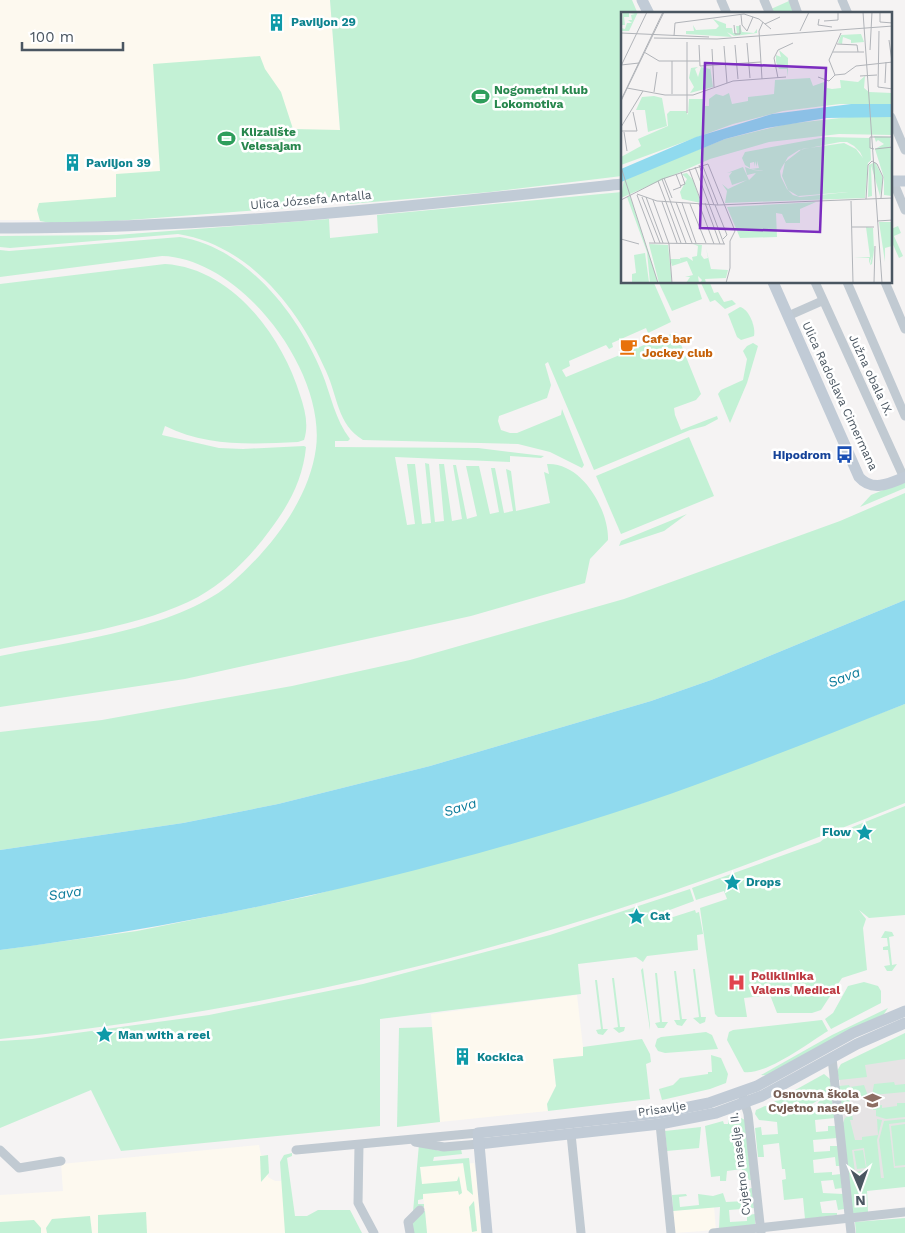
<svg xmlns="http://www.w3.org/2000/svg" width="905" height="1233" font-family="'Work Sans',sans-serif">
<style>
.commercial{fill:#fdf9ef}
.education{fill:#e6e4e5}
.green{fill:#c3f1d5;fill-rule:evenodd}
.water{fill:#90daee}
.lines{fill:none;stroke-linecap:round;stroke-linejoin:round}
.street{stroke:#c1cad2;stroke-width:9}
.secondary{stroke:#c1cbd6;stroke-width:11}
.labels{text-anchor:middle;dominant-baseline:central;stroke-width:5;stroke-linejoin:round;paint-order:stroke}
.culture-label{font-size:12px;font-weight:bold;fill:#0d838f;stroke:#fff;text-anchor:start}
.leisure-label{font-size:12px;font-weight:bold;fill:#27864d;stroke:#fff;text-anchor:start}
.street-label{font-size:12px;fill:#4a5661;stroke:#fff}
.food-label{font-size:12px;font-weight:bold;fill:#c56008;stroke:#fff;text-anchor:start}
.transit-label{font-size:12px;font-weight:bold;fill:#164399;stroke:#fff;text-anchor:end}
.health-label{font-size:12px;font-weight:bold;fill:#be3a42;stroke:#fff;text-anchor:start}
.education-label{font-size:12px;font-weight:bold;fill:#785e54;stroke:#fff;text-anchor:end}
.water-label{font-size:14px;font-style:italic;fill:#0c7c9b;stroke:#fff}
.inset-road{fill:none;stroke:#b1b4b9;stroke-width:1}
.view{fill:#7b2cbf;fill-opacity:0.15;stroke:#7b2cbf;stroke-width:2.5}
.inset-edge{fill:none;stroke:#4a5661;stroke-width:2.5}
</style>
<rect width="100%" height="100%" fill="#f5f3f3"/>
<g class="commercial">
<path d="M 0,0 L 330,0 L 340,131 L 293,130 L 309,177 L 312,204 L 40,220 L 0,220 Z"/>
<path d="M 577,995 L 584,1056 L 553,1059 L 556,1086 L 547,1104 L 548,1111 L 440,1122 L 431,1014 Z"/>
<path d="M 259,1145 L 261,1155 L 268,1155 L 268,1177 L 275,1181 L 281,1181 L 281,1176 L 289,1233 L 0,1233 L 0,1195 L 63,1191 L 61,1164 Z"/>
<path d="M 474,1163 L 479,1186 L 484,1233 L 427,1233 L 420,1167 Z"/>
<path d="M 714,1207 L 716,1230 L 675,1233 L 671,1211 Z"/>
</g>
<path class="education" d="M 905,1038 L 905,1180 L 850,1185 L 839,1073 Z"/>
<g class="green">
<path d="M 330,0 L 632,0 L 638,14 L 622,14 L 622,176 L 490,192 L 349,204 L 347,201 L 328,197 L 325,191 L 322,196 L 310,194 L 313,206 L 116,221 L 51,223 L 40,221 L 37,210 L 39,203 L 116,197 L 116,174 L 160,171 L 153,64 L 260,56 L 265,69 L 281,92 L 293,129 L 340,130 Z"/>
<path d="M 789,1 L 795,14 L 773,14 L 771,9 Z"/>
<path d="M 622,192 L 622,282 L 654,283 L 671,322 L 648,333 L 646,328 L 612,343 L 613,347 L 609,349 L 606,345 L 569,361 L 570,366 L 562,370 L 566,377 L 676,332 L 701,394 L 696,400 L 674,408 L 675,415 L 681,430 L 717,416 L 718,419 L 705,426 L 690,430 L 594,470 L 548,362 L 545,364 L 551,385 L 547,398 L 499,416 L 498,421 L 501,430 L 510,433 L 517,433 L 561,415 L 562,409 L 584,465 L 582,468 L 550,452 L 518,444 L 363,440 C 337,424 338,397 326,371 C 299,309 249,245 178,234 L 10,248 L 0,247 L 0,236 L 116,235 L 329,219 L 330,238 L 378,233 L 377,215 Z"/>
<path d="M 898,226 L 901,233 L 894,236 L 903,256 L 899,258 L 891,240 L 891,229 Z"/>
<path d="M 180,237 C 247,248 298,314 322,373 C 331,395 335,420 350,439 L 348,441 L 335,441 L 335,447 L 478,448 L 544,456 L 541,458 L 510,456 L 510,462 L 395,457 L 407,525 L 415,524 L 407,464 L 415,464 L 422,524 L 431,523 L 425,463 L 429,464 L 435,522 L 444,521 L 439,464 L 444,464 L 452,521 L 462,519 L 453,465 L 456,465 L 467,519 L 477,516 L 466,466 L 479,466 L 490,514 L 499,512 L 491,468 L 495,468 L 504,513 L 513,511 L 506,469 L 511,471 L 516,511 L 550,503 L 544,472 L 549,474 L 547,464 C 582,462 609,510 608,540 L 590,559 L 585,583 L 471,616 L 185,679 L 0,707 L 0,656 C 68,642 175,629 229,585 C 269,551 309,501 316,448 C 326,371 241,258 162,256 L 0,277 L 0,250 L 9,251 Z"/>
<path d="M 165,264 C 232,268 282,336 300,395 C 305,410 309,425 304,440 L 298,442 C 253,444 207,447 165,426 L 162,435 L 219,448 L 243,449 L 304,446 L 306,447 C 303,479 289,505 270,530 C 251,556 227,581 198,597 C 144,626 61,637 0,649 L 0,284 Z"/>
<path d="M 659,283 L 697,283 L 702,299 L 672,311 Z"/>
<path d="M 701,283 L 710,283 L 714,293 L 718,292 L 724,302 L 732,300 L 736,304 L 725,309 L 715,300 L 710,302 Z"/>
<path d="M 740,307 C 749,309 756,327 754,336 L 741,340 L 737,337 L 728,314 Z"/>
<path d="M 753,343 L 758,346 L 747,383 L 730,423 L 718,394 L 721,390 L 743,380 L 747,359 L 743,351 L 747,346 Z"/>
<path d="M 689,437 L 714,496 L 621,534 L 596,476 Z"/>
<path d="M 905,481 L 905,488 L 860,507 L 871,495 Z"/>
<path d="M 905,493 L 905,600 L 711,680 L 651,701 L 430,766 L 278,804 L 183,823 L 0,850 L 0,732 L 102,720 L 196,703 L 292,686 L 410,660 L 624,599 L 840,521 Z"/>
<path d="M 687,514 L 664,531 L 619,546 L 621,541 Z"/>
<path d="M 905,704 L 905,803 C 793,848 680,891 564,926 C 380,982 191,1019 0,1039 L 0,950 L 137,931 L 310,896 L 643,803 Z"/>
<path d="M 905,806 L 905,915 L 869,918 L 859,910 L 866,919 L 863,928 L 867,970 L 842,978 L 821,1010 L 812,1013 L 777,1013 L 770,995 L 744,998 L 747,1017 L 718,1017 L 715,1014 L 700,908 L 727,899 L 724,891 L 696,900 L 692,888 L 820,842 L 825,838 Z"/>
<path d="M 690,889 L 694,901 L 667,911 L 670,918 L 695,910 L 696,913 L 699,912 L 703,934 L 697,935 L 698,950 L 647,956 L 643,962 L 636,957 L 578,964 L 581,994 L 380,1019 L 380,1126 L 121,1151 L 91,1090 L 0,1128 L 0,1041 L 32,1039 L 209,1015 L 363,984 L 550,935 Z"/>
<path d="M 885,931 L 892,932 L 894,936 L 889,937 L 892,965 L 897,964 L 892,971 L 887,971 L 884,966 L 890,965 L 888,950 L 883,950 L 883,947 L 888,946 L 887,938 L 881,938 Z"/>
<path d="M 643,968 L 650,1025 L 650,1030 L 641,970 Z"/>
<path d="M 693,969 L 695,969 L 701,1017 L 706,1017 L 705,1022 L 700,1024 L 693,1018 L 699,1017 Z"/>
<path d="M 674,971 L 676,971 L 682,1019 L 687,1019 L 682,1026 L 677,1025 L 674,1020 L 680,1020 Z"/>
<path d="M 655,973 L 657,973 L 662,1022 L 668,1022 L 664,1028 L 658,1028 L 655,1023 L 660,1022 Z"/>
<path d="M 612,978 L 614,978 L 620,1027 L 625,1027 L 624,1031 L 619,1033 L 613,1028 L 618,1027 Z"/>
<path d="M 595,980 L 597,980 L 603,1029 L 608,1029 L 603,1035 L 598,1034 L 596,1030 L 601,1029 Z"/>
<path d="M 864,982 L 878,986 L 881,991 L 881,1003 L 831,1029 L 825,1019 L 833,1013 L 848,986 Z"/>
<path d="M 888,1008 L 884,1014 L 770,1076 L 761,1075 L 832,1035 Z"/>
<path d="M 822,1020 L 828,1031 C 808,1043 767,1075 744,1072 L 727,1040 L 729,1032 L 733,1030 Z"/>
<path d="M 432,1027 L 440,1122 L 397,1127 L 399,1028 Z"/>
<path d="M 706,1032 L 712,1035 L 718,1049 L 665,1053 L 658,1051 L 655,1046 L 657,1039 L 661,1037 Z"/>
<path d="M 905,1033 L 905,1059 L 865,1065 L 867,1077 L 839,1080 L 837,1071 L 841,1064 Z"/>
<path d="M 642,1039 L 650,1054 L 651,1062 L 646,1064 L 650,1099 L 548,1111 L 547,1104 L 556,1086 L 553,1059 L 583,1056 L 583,1047 Z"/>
<path d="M 711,1055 L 721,1058 L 728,1074 L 726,1083 L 710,1089 L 662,1100 L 659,1089 L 673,1085 L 680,1078 L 708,1074 L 708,1072 L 712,1072 Z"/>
<path d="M 824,1074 L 830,1079 L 831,1087 C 814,1110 796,1110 770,1104 Z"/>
<path d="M 894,1082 L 895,1085 L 905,1084 L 905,1092 L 872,1095 L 874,1084 Z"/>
<path d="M 849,1085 L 850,1087 L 864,1085 L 868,1096 L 849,1098 L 852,1111 L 841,1113 L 839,1086 Z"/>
<path d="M 831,1088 L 833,1108 L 817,1106 L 816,1105 Z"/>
<path d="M 897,1103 L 905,1103 L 905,1117 L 886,1119 L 876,1116 L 876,1110 L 873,1110 L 873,1106 L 882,1105 L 882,1108 L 897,1106 Z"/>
<path d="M 765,1106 L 779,1107 L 783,1110 L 809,1108 L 834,1111 L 835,1118 L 815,1120 L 816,1132 L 828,1131 L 828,1126 L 836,1126 L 837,1138 L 813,1140 L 814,1152 L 830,1151 L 830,1146 L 838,1146 L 840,1166 L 836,1166 L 835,1157 L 813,1160 L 814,1173 L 832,1172 L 832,1175 L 841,1174 L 842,1188 L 835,1189 L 833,1180 L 821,1181 L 823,1193 L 843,1194 L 844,1209 L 838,1210 L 836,1200 L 820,1202 L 822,1213 L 837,1213 L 837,1215 L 805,1219 L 803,1198 L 784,1200 L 782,1180 L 786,1179 L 785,1169 L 782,1169 L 779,1143 L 763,1145 L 764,1157 L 758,1157 L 755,1128 L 761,1127 L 762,1135 L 778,1134 L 777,1122 L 759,1120 L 755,1114 L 756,1110 Z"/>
<path d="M 852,1114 L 853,1120 L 850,1120 L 855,1140 L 862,1140 L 862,1137 L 878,1135 L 877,1119 L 882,1120 L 877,1140 L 881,1178 L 884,1178 L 879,1140 L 884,1121 L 905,1119 L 905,1122 L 889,1124 L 894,1168 L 905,1167 L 905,1187 L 867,1191 L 868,1212 L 852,1214 L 843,1123 L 845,1118 ZM 864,1148 L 867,1170 L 855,1172 L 852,1150 Z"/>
<path d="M 737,1116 L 745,1120 L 751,1180 L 744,1180 L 742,1169 L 727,1171 L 726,1181 L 720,1181 L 720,1176 L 711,1177 L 705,1126 L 723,1121 L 724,1124 L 728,1124 L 728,1120 Z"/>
<path d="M 905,1124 L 905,1165 L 895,1166 L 891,1126 Z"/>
<path d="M 701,1127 L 699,1148 L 667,1151 L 665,1131 Z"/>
<path d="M 419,1144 L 439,1151 L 461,1149 L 462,1154 L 434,1157 L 433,1161 L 469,1158 L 473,1195 L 467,1190 L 463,1163 L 420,1167 L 422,1184 L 457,1181 L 459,1176 L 462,1193 L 459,1195 L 458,1191 L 423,1194 L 423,1199 L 418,1200 L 418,1204 L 424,1204 L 424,1207 L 413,1212 Z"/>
<path d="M 863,1150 L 866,1168 L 857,1169 L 854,1151 Z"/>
<path d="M 292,1153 L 292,1156 L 287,1158 L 295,1216 L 307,1216 L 318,1210 L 350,1210 L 362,1233 L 285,1233 L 280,1162 L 284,1155 Z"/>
<path d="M 268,1155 L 269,1173 L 261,1182 L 260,1156 Z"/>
<path d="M 752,1188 L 754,1208 L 729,1210 L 730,1222 L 747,1221 L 747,1215 L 755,1214 L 755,1225 L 719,1229 L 720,1207 L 673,1211 L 672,1195 L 686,1194 L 687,1196 L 679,1197 L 680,1207 L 699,1205 L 698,1194 L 713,1196 L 723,1193 L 726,1202 L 745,1201 L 747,1189 Z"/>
<path d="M 474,1201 L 477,1231 L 472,1232 L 469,1207 Z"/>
<path d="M 425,1211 L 427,1233 L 412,1233 L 410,1225 L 420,1212 Z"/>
<path d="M 146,1212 L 147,1233 L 98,1233 L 98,1215 Z"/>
<path d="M 90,1216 L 92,1233 L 47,1233 L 46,1228 L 52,1219 Z"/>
<path d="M 905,1218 L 905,1233 L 856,1233 L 855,1222 Z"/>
<path d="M 34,1220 L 41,1228 L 41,1233 L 0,1233 L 0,1222 Z"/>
</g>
<path class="water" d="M 905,600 L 905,704 C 819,738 732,773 644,803 C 435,872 219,922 0,950 L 0,850 L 183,823 L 278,804 L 430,766 L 651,701 L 711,680 Z"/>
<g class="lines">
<g class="street">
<path d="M 721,0 L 727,14"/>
<path d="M 764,0 L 770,14"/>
<path d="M 793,0 L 798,14"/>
<path d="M 842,0 L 848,14"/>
<path d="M 891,117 L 905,150"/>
<path d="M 893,181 L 905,210"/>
<path d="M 815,282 L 904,478"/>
<path d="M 847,282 L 905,416"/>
<path d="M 885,282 L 905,329"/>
<path d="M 788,316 L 822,301"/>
<path d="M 832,1058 L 851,1233"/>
<path d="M 743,1097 L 748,1114 L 761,1233"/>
<path d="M 660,1124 L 671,1233"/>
<path d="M 571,1134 L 581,1233"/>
<path d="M 415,1142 L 444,1147 L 479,1144"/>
<path d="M 359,1145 L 358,1203 L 374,1233"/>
<path d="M 0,1150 L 19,1168 L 61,1161"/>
<path d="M 296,1150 L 478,1133"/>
<path d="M 410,1233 L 408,1222 L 420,1210"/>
<path d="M 713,1233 L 905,1212"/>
</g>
<g class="secondary">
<path d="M 642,0 L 649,14"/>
<path d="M 891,181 L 905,181"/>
<path d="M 0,228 C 208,229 416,206 622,184"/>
<path d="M 773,282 L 859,477 C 872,492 889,484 905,477"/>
<path d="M 479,1144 L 660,1124 L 716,1113 L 762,1096 L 857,1044 L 905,1023"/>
<path d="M 487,1233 L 478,1133 L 659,1113 L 709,1103 L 757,1086 L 853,1033 L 905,1011"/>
</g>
</g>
<defs>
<symbol id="building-bare" viewBox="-9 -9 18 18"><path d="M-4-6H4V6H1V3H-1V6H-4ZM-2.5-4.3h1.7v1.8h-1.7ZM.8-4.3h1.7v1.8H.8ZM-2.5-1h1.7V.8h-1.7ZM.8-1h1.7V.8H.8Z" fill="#0f9aa8" stroke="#fff" stroke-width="2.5" paint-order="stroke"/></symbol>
<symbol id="stadium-bare" viewBox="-9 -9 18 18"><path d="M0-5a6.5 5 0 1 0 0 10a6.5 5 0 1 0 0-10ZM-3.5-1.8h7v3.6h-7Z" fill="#2e9e5b" stroke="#fff" stroke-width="2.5" paint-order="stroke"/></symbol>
<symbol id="cafe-bare" viewBox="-9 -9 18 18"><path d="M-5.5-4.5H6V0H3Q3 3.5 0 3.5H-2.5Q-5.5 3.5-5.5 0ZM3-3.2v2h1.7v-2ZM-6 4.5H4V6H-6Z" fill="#e8710a" stroke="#fff" stroke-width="2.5" paint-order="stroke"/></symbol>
<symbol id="bus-bare" viewBox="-9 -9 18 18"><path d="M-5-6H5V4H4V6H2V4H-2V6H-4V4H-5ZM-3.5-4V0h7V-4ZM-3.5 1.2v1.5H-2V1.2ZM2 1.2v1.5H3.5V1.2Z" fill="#1a4fb4" stroke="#fff" stroke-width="2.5" paint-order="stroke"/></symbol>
<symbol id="sight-bare" viewBox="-9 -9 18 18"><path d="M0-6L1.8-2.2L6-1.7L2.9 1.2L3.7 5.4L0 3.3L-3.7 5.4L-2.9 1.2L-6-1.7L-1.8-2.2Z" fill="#0f9aa8" stroke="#fff" stroke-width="2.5" paint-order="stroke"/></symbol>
<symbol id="hospital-bare" viewBox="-9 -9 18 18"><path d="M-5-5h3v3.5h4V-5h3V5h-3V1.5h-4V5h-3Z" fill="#e0444e" stroke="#fff" stroke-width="2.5" paint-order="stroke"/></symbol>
<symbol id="school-bare" viewBox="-9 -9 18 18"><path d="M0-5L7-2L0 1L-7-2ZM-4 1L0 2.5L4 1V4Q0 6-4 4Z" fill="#8d6e63" stroke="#fff" stroke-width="2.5" paint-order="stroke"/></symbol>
</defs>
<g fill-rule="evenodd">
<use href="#building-bare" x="264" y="10" width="25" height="25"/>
<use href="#stadium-bare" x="468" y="84" width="25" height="25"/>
<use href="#stadium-bare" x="214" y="126" width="25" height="25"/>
<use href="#building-bare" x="60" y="150" width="25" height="25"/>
<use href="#cafe-bare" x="616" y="334" width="25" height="25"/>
<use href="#bus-bare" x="832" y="442" width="25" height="25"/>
<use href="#sight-bare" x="852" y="820" width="25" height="25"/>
<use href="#sight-bare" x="720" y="870" width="25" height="25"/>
<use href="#sight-bare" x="624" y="904" width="25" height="25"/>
<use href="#hospital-bare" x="724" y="970" width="25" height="25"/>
<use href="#sight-bare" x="92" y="1022" width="25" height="25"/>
<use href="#building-bare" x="450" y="1044" width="25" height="25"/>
<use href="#school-bare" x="860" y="1088" width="25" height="25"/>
</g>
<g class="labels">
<g class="culture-label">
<text x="291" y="22">Paviljon 29</text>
<text x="86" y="163">Paviljon 39</text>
<text x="851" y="832" text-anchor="end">Flow</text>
<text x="746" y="882">Drops</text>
<text x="650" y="916">Cat</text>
<text x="118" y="1035">Man with a reel</text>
<text x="477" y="1057">Kockica</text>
</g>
<g class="leisure-label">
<text x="494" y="90">Nogometni klub<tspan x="494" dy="14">Lokomotiva</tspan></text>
<text x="241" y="132">Klizalište<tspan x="241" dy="14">Velesajam</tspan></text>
</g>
<g class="street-label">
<text transform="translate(311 200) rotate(-5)">Ulica Józsefa Antalla</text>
<text transform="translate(871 375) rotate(65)">Južna obala IX.</text>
<text transform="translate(840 396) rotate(65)">Ulica Radoslava Cimermana</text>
<text transform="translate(662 1109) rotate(-8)">Prisavlje</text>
<text transform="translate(740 1164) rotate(-97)">Cvjetno naselje II.</text>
</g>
<g class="food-label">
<text x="642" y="339">Cafe bar<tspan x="642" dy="14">Jockey club</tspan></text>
</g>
<g class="transit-label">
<text x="831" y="455">Hipodrom</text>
</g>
<g class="health-label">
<text x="751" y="976">Poliklinika<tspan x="751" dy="14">Valens Medical</tspan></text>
</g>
<g class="education-label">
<text x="859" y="1094">Osnovna škola<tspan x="859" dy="14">Cvjetno naselje</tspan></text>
</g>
<g class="water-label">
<text transform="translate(844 677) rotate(-21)">Sava</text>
<text transform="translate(460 807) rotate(-17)">Sava</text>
<text transform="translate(65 893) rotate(-9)">Sava</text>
</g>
</g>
<g transform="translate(621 12)">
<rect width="271" height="271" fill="#f5f3f3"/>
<path d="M 2,0 L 17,0 L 8,19 L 0,19 L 0,16 L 4,17 L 6,11 L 11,11 L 7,8 L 11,8 L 10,3 L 14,2 L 8,1 L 8,5 L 3,5 L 4,13 L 1,13 ZM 92,7 L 105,12 L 105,16 L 111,16 L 112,21 L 116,21 L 115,14 L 119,14 L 121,20 L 133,21 L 136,17 L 136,21 L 113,24 L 106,20 L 111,25 L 65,22 L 65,19 L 73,19 L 72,13 L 75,18 L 95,17 L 98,14 ZM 240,22 L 243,30 L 230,31 L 230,28 L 222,25 L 221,32 L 217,31 L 220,23 ZM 158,38 L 167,46 L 167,65 L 166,57 L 158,57 L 155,50 L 155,43 L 160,45 ZM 89,54 L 92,75 L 69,81 L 73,75 L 68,66 L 70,56 L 77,55 L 74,57 L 77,65 L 80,55 L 89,57 ZM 244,64 L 243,76 L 248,80 L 271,81 L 271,92 L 219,92 L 162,99 L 112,112 L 0,153 L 0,145 L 20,134 L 17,127 L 47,114 L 46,102 L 49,99 L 65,99 L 67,103 L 68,87 L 82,87 L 83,94 L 88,94 L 88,87 L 95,82 L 102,84 L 108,81 L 111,92 L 127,89 L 127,85 L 153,82 L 154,68 L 189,66 L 192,74 L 206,69 L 206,76 L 211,77 L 220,76 L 219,68 L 237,70 ZM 33,84 L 41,86 L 46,114 L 27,120 L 24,98 L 15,98 L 21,85 ZM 228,105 L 271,105 L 271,123 L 218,122 L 148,130 L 89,147 L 0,186 L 3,167 L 104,127 L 166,112 ZM 253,124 L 269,125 L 271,184 L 263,183 L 263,166 L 254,137 L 263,132 L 257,128 L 255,130 ZM 205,125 L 249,126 L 250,148 L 247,151 L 244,186 L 104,191 L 106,179 L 101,172 L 107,177 L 126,168 L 111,173 L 108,164 L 111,160 L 106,161 L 122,155 L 128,168 L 135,161 L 126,163 L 124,155 L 132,158 L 143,159 L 129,157 L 138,156 L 136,149 L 136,155 L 134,149 L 134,155 L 133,150 L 129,151 L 129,156 L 124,153 L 121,146 L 124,140 ZM 219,130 L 226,130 L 233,134 L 239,140 L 242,146 L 235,137 L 223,131 L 181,137 L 164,150 L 161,164 L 167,178 L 177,184 L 227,180 L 179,185 L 172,183 L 166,177 L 160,165 L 159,159 L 161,155 L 167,145 L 178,138 ZM 254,150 L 262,166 L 259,184 L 250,153 L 251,184 L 247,185 L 248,153 ZM 66,161 L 72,168 L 80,191 L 61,187 L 59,180 L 66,167 L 61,162 ZM 9,184 L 31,252 L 37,271 L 29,271 L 26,240 L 6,185 ZM 195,190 L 179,197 L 179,211 L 165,211 L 161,202 L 155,201 L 156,225 L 119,226 L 106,195 ZM 258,210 L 271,210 L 271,234 L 264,236 L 264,250 ZM 245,215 L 252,216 L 253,238 L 251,252 L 249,253 L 251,244 L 248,252 L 248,246 L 233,246 L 249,245 ZM 28,232 L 47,233 L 51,271 L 38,271 ZM 72,232 L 81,233 L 80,243 L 83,247 L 87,246 L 85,236 L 90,257 L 107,258 L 105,266 L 84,267 L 85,271 L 79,271 L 81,268 L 77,264 L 78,271 L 65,271 L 69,265 L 64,265 L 72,263 L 66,249 L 51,254 L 49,247 L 59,247 L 60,251 L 59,246 L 66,245 L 72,249 L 71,245 L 76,244 L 77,234 ZM 24,241 L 28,270 L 11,271 L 11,262 L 15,261 L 13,243 Z" fill="#c3f1d5" fill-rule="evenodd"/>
<path d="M 230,92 L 271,92 L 271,105 L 206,106 L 146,116 L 104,127 L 0,170 L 0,157 L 75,125 L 151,102 Z" fill="#90daee"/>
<path class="inset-road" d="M 242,0 L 261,271M 259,0 L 259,10 L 272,11M 120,3 L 121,13 L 126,19M 198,7 L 197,13 L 211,15M 203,9 L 217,8 L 217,0M 144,12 L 159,5M 113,13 L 114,22 L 119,22 L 119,13M 126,19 L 132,5M 179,19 L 188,0M 258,19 L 257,75 L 272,77M 0,21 L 88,25M 53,24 L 54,11 L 123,2 L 138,7 L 150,17M 33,26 L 96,27 L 272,14M 268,28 L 271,50M 66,30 L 66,101M 126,31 L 129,66M 216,32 L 236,33 L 237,40M 78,33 L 79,54 L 140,50M 114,33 L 117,67M 103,34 L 106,71M 91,37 L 93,75M 249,38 L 251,0M 23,40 L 38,49 L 78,49M 212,40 L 243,40M 51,49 L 51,82M 0,53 L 18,51M 0,54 L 26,0M 214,63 L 224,62 L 235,54 L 272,50M 214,63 L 208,48 L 220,21M 239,64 L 256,63M 197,65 L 208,69 L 214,63M 157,66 L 153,46 L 157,38 L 172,31M 141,67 L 138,19 L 142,10M 264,71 L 265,50M 6,76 L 44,83 L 72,83 L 112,69 L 165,65M 33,80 L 36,60M 0,88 L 42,0M 0,89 L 43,0M 0,115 L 22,79M 0,119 L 16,119 L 12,100M 3,120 L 6,139M 253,137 L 249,136 L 249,125 L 272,125M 254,137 L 272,135M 81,152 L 97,193M 78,153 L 93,193M 0,155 L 37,271M 74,155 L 103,232M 68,157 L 81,192M 43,166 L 51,186M 41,167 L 65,231M 37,169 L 45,190M 59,174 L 64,172 L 60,160M 52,178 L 60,175 L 55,162M 16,182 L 36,189 L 97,193 L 272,186M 16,183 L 34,231M 21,185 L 39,231M 25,185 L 42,231M 245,187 L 247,153 L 251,149 L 256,152 L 262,165 L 260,186M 0,188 L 41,167 L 87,152 L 114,219 L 109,229 L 109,256 L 105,271M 32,188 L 48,232 L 51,271M 230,189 L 232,271M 41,190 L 56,231M 45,190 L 60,231M 55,190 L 71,231M 61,191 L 75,231M 84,191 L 99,232M 69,192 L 85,231M 78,192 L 93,232M 94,193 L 106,223 L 102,227M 0,202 L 0,218M 256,209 L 272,208M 231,215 L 253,215M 0,227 L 18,232M 28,231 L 104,232M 253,271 L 254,234"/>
<path class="view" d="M 84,51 L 205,56 L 199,220 L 79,216 Z"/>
<rect width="271" height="271" class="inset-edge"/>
</g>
<g transform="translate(860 1188) rotate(178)" stroke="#ffffff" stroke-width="4" paint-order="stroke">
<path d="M0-4L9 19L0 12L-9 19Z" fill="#4a5661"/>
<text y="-8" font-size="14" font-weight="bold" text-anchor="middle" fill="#4a5661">N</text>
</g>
<path d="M22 42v8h101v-8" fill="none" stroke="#4a5661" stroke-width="2.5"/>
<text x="30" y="42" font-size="15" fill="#4a5661" stroke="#ffffff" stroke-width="4" paint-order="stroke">100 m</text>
</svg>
